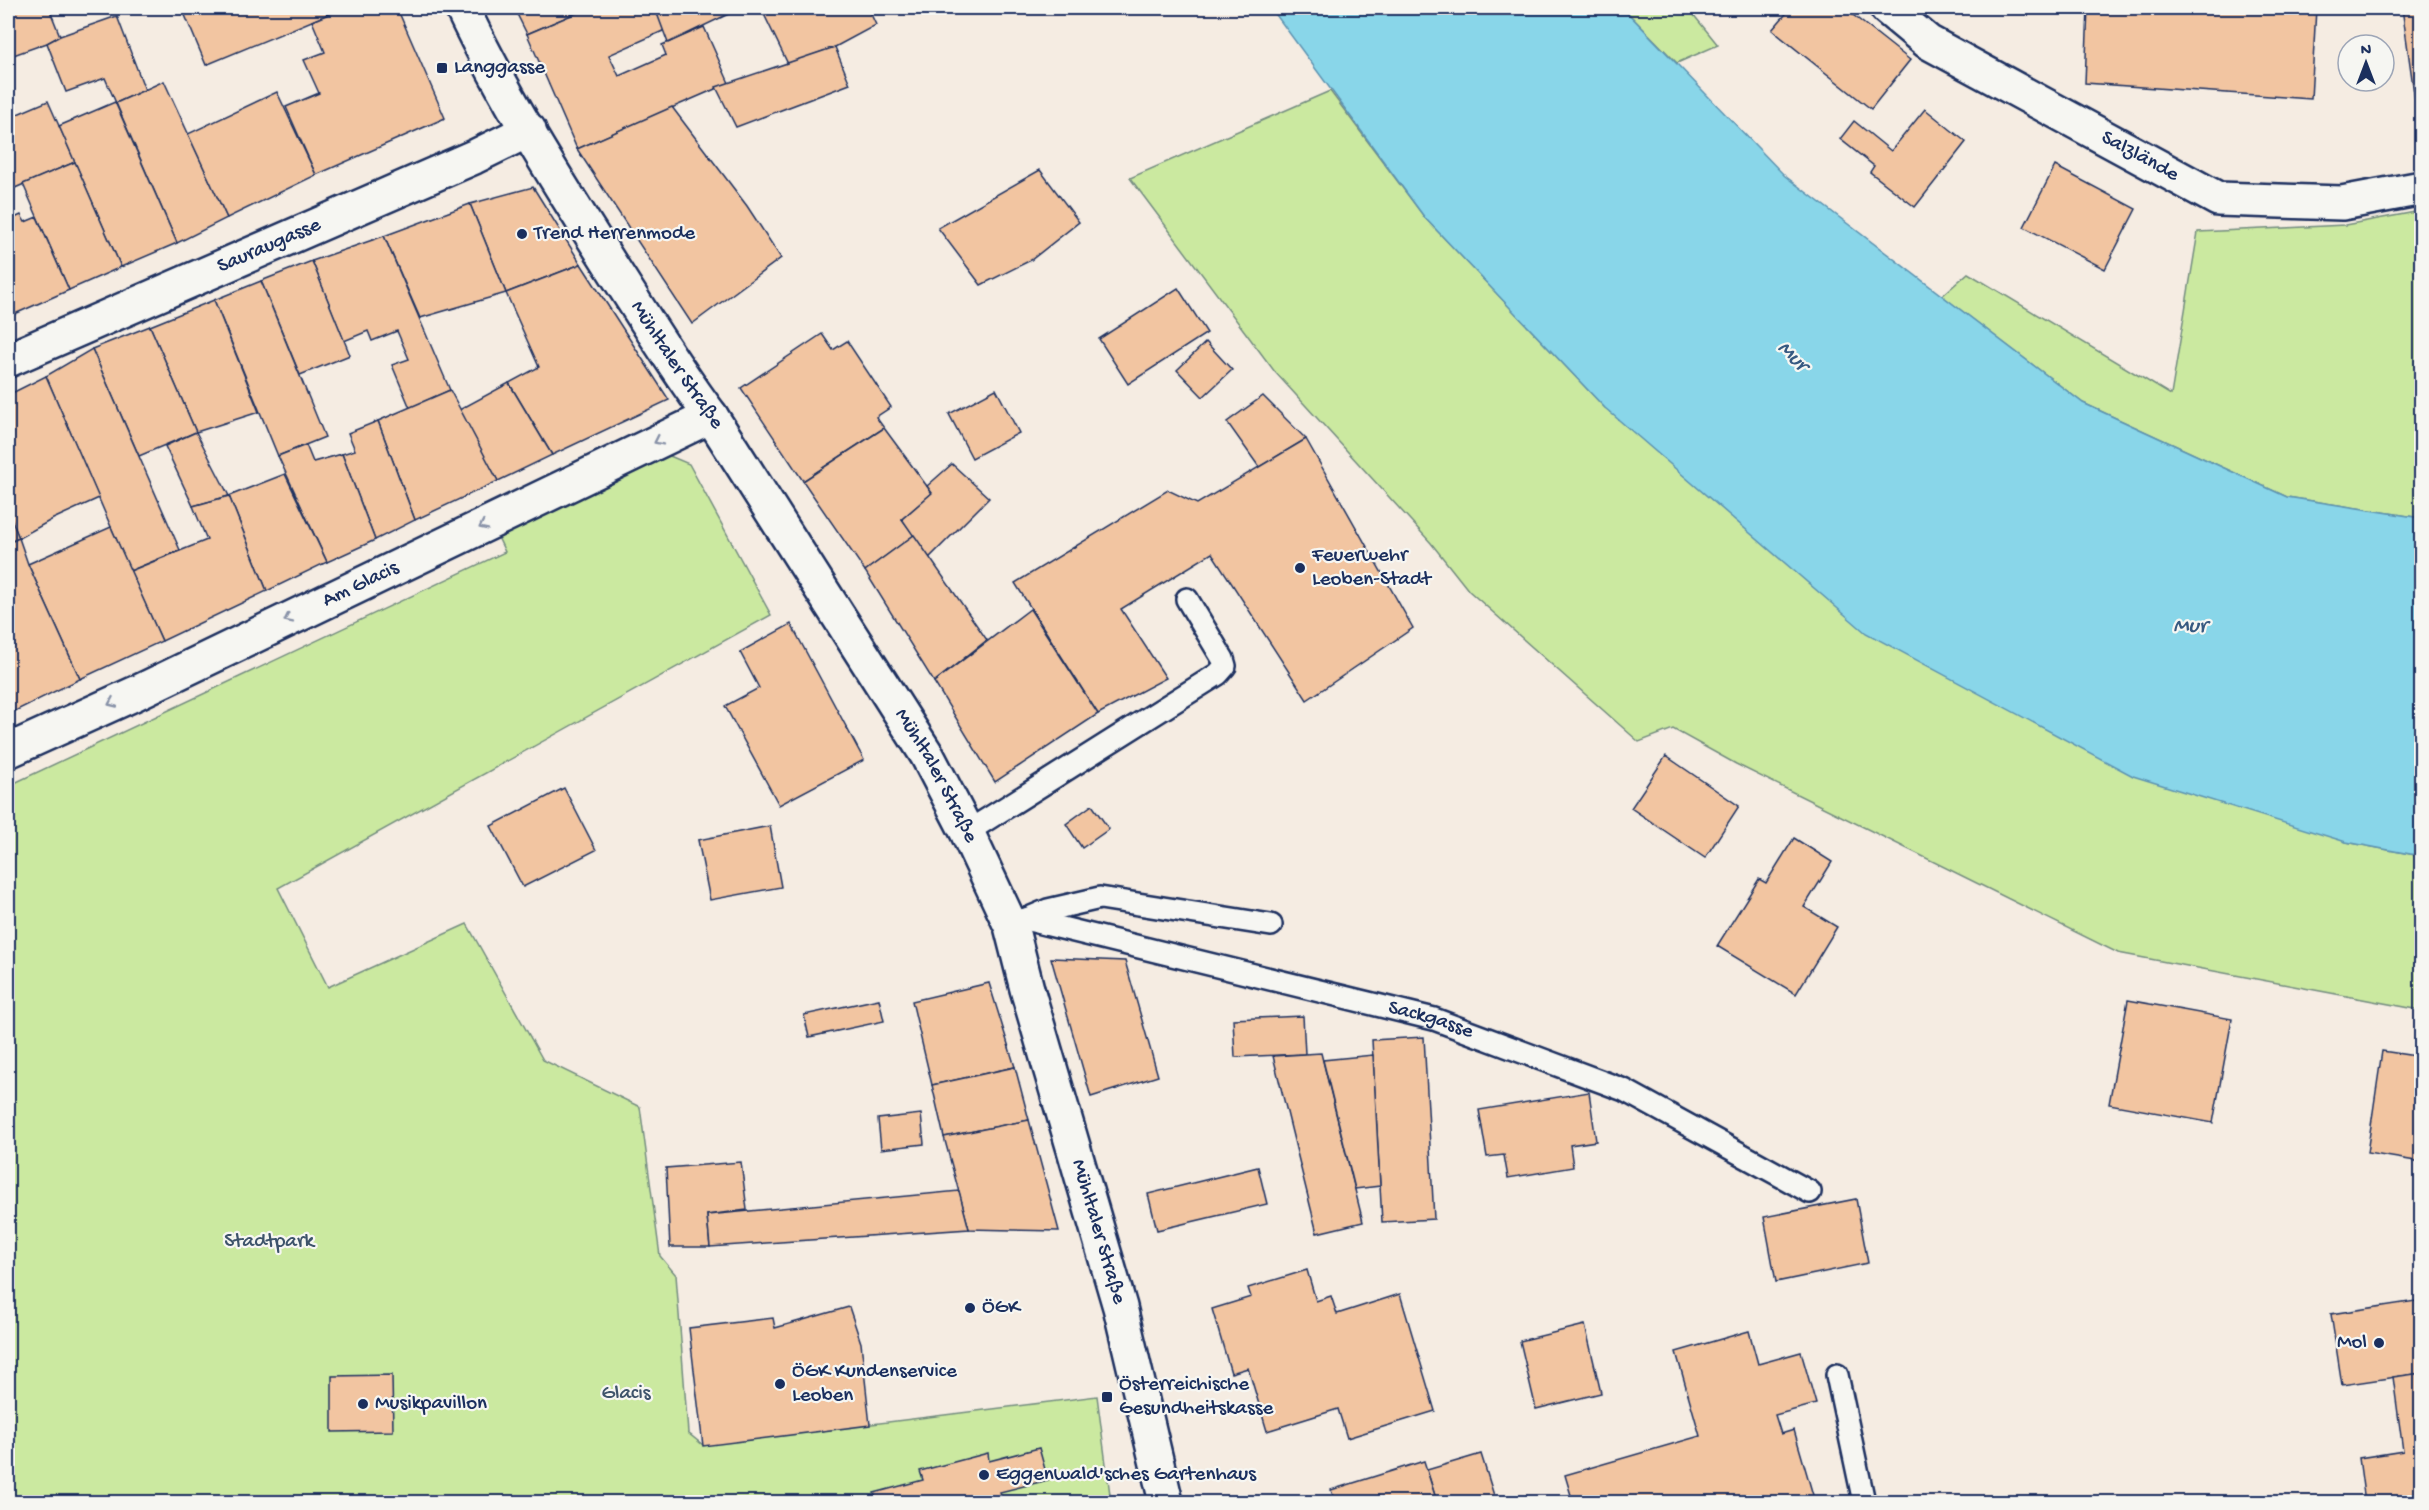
<svg xmlns="http://www.w3.org/2000/svg" width="2429" height="1510" font-family="'Gochi Hand',sans-serif">
<style>
.green{fill:#cbe9a0;stroke:#738c7f;stroke-width:1.5}
.water{fill:#89d6e9;stroke:#5d93b1;stroke-width:1.5}
.building{fill:#f2c5a1;stroke:#1b2f5e;stroke-width:1.5}
.lines{fill:none;stroke-linecap:round;stroke-linejoin:round}
.lane-casing{stroke:#1b2f5e;stroke-width:26}
.street-casing{stroke:#1b2f5e;stroke-width:38}
.lane{stroke:#f6f6f2;stroke-width:21}
.street{stroke:#f6f6f2;stroke-width:33}
.oneway{stroke:#8892a8}
.poi-dot{fill:#1b2f5e;stroke:#f6f6f2;stroke-width:2}
.labels{text-anchor:middle;dominant-baseline:central;stroke-width:4.5;stroke-linejoin:round;paint-order:stroke}
.poi-label{font-size:21px;fill:#1b2f5e;stroke:#f6f6f2;text-anchor:start}
.street-label{font-size:21px;fill:#1b2f5e;stroke:#f6f6f2}
.park-label{font-size:21px;fill:#3e546b;stroke:#f6f6f2}
.water-label{font-size:22px;font-style:italic;fill:#365981;stroke:#f6f6f2}
</style>
<rect width="100%" height="100%" fill="#f5ece2"/>
<filter id="ink" filterUnits="userSpaceOnUse"><feTurbulence type="fractalNoise" baseFrequency=".0167" numOctaves="2"/><feDisplacementMap in="SourceGraphic" scale="12" xChannelSelector="R" yChannelSelector="G"/><feConvolveMatrix kernelMatrix="1 2 1 2 8 2 1 2 1" color-interpolation-filters="sRGB"/></filter>
<g filter="url(#ink)">
<g class="green">
<path d="M 1623,8 L 1688,8 L 1718,45 L 1677,63 Z"/>
<path d="M 1330,91 L 1425,218 L 1605,408 L 2346,842 L 2421,856 L 2421,1010 L 2118,953 L 1736,764 L 1673,729 L 1639,742 L 1469,591 L 1431,543 L 1275,372 L 1130,178 Z"/>
<path d="M 2421,211 L 2421,518 L 2287,497 L 2083,403 L 1942,296 L 1968,273 L 2171,395 L 2198,232 L 2345,225 Z"/>
<path d="M 665,454 L 689,464 L 771,615 L 278,888 L 328,987 L 467,924 L 543,1060 L 640,1107 L 660,1256 L 676,1275 L 688,1433 L 703,1445 L 1097,1396 L 1111,1502 L 8,1502 L 8,786 L 505,552 L 497,535 Z"/>
</g>
<path class="water" d="M 1271,8 L 1623,8 L 1785,176 L 2083,403 L 2287,497 L 2421,518 L 2421,856 L 2346,842 L 2133,776 L 1866,633 L 1605,408 L 1425,218 Z"/>
<g class="building">
<path d="M 8,8 L 49,8 L 60,36 L 47,43 L 8,57 Z"/>
<path d="M 182,8 L 343,8 L 206,65 Z"/>
<path d="M 343,8 L 397,8 L 445,118 L 316,175 L 286,107 L 319,93 L 304,60 L 325,52 L 312,21 Z"/>
<path d="M 514,8 L 588,8 L 527,34 Z"/>
<path d="M 588,8 L 655,8 L 665,30 L 609,55 L 619,76 L 666,55 L 662,45 L 704,27 L 729,83 L 577,149 L 527,34 Z"/>
<path d="M 655,8 L 741,8 L 668,43 Z"/>
<path d="M 761,8 L 868,8 L 876,25 L 835,47 L 788,64 Z"/>
<path d="M 1791,8 L 1844,8 L 1910,60 L 1871,109 L 1772,30 Z"/>
<path d="M 2088,8 L 2316,8 L 2311,99 L 2085,83 Z"/>
<path d="M 2402,8 L 2422,8 L 2422,107 L 2416,107 Z"/>
<path d="M 117,16 L 145,90 L 116,103 L 105,78 L 66,92 L 47,43 L 60,36 Z"/>
<path d="M 835,47 L 850,84 L 736,127 L 716,87 Z"/>
<path d="M 164,81 L 227,218 L 177,243 L 116,103 Z"/>
<path d="M 277,92 L 316,175 L 227,218 L 188,134 Z"/>
<path d="M 48,101 L 75,162 L 8,191 L 8,118 Z"/>
<path d="M 115,102 L 177,243 L 121,267 L 59,126 Z"/>
<path d="M 672,107 L 747,206 L 781,258 L 692,324 L 577,149 Z"/>
<path d="M 1925,109 L 1966,142 L 1915,207 L 1870,172 L 1874,166 L 1840,139 L 1854,121 L 1891,151 Z"/>
<path d="M 75,162 L 121,267 L 69,290 L 23,184 Z"/>
<path d="M 2055,166 L 2136,209 L 2105,269 L 2024,227 Z"/>
<path d="M 1040,170 L 1079,222 L 1031,260 L 981,285 L 938,228 Z"/>
<path d="M 533,187 L 581,264 L 506,293 L 470,204 Z"/>
<path d="M 470,204 L 506,293 L 420,318 L 384,236 Z"/>
<path d="M 21,215 L 25,222 L 37,217 L 69,290 L 8,317 L 8,221 Z"/>
<path d="M 384,236 L 450,390 L 410,408 L 392,365 L 409,359 L 397,331 L 372,341 L 368,331 L 344,341 L 312,261 Z"/>
<path d="M 312,261 L 350,355 L 300,375 L 261,281 Z"/>
<path d="M 581,264 L 669,400 L 552,455 L 509,383 L 539,367 L 506,293 Z"/>
<path d="M 261,281 L 325,437 L 278,456 L 214,300 Z"/>
<path d="M 1178,288 L 1207,333 L 1128,384 L 1099,339 Z"/>
<path d="M 214,300 L 259,412 L 196,432 L 150,326 Z"/>
<path d="M 150,326 L 196,432 L 139,456 L 92,349 Z"/>
<path d="M 822,334 L 833,350 L 847,341 L 891,407 L 876,417 L 884,428 L 803,481 L 741,388 Z"/>
<path d="M 1206,342 L 1232,370 L 1203,397 L 1177,370 Z"/>
<path d="M 92,349 L 180,550 L 130,571 L 46,376 Z"/>
<path d="M 46,376 L 99,498 L 53,519 L 19,538 L 8,511 L 8,395 Z"/>
<path d="M 509,383 L 552,455 L 498,481 L 459,410 Z"/>
<path d="M 996,389 L 1019,433 L 972,458 L 949,414 Z"/>
<path d="M 450,390 L 498,481 L 415,520 L 378,421 Z"/>
<path d="M 1263,396 L 1306,439 L 1259,467 L 1227,422 Z"/>
<path d="M 378,421 L 415,520 L 375,540 L 342,454 L 355,450 L 348,433 Z"/>
<path d="M 884,428 L 932,493 L 902,519 L 914,535 L 865,571 L 803,481 Z"/>
<path d="M 196,432 L 229,496 L 193,506 L 165,446 Z"/>
<path d="M 1306,439 L 1413,628 L 1307,700 L 1212,553 L 1121,609 L 1166,678 L 1098,714 L 1015,583 L 1168,490 L 1197,504 Z"/>
<path d="M 306,445 L 313,462 L 342,454 L 375,540 L 327,562 L 278,456 Z"/>
<path d="M 952,464 L 989,498 L 929,558 L 902,519 L 932,493 L 927,486 Z"/>
<path d="M 285,474 L 327,562 L 267,591 L 229,496 Z"/>
<path d="M 229,496 L 267,591 L 162,641 L 130,571 L 207,540 L 193,506 Z"/>
<path d="M 8,511 L 19,538 L 8,543 Z"/>
<path d="M 111,527 L 162,641 L 80,679 L 28,564 Z"/>
<path d="M 914,535 L 987,640 L 934,682 L 865,571 Z"/>
<path d="M 19,538 L 28,564 L 80,679 L 11,713 L 8,705 L 8,543 Z"/>
<path d="M 1030,609 L 1098,714 L 995,782 L 934,682 Z"/>
<path d="M 791,624 L 864,760 L 779,805 L 725,706 L 759,688 L 740,652 Z"/>
<path d="M 1666,756 L 1739,806 L 1705,858 L 1631,808 Z"/>
<path d="M 564,788 L 596,850 L 523,887 L 491,826 Z"/>
<path d="M 1092,805 L 1109,829 L 1082,848 L 1066,824 Z"/>
<path d="M 770,826 L 781,887 L 710,900 L 698,840 Z"/>
<path d="M 1794,838 L 1832,862 L 1804,907 L 1837,927 L 1796,994 L 1717,946 L 1759,879 L 1766,883 Z"/>
<path d="M 1051,958 L 1125,961 L 1158,1076 L 1091,1097 Z"/>
<path d="M 989,983 L 1015,1067 L 932,1085 L 912,1001 Z"/>
<path d="M 879,999 L 884,1021 L 809,1037 L 804,1015 Z"/>
<path d="M 2128,1000 L 2232,1019 L 2213,1123 L 2109,1104 Z"/>
<path d="M 1303,1016 L 1305,1054 L 1235,1057 L 1233,1019 Z"/>
<path d="M 1424,1037 L 1434,1219 L 1382,1222 L 1372,1040 Z"/>
<path d="M 2382,1051 L 2422,1057 L 2422,1162 L 2367,1153 Z"/>
<path d="M 1321,1053 L 1363,1222 L 1317,1233 L 1273,1056 Z"/>
<path d="M 1373,1055 L 1380,1186 L 1355,1189 L 1323,1060 Z"/>
<path d="M 1015,1067 L 1029,1120 L 944,1137 L 932,1085 Z"/>
<path d="M 1589,1092 L 1596,1141 L 1570,1145 L 1573,1167 L 1508,1178 L 1504,1155 L 1487,1157 L 1479,1110 Z"/>
<path d="M 921,1114 L 924,1144 L 881,1149 L 878,1119 Z"/>
<path d="M 1029,1120 L 1059,1231 L 969,1229 L 944,1137 Z"/>
<path d="M 741,1162 L 747,1210 L 707,1215 L 710,1247 L 670,1247 L 666,1168 Z"/>
<path d="M 1258,1167 L 1267,1204 L 1157,1230 L 1148,1194 Z"/>
<path d="M 959,1191 L 969,1229 L 710,1247 L 707,1215 Z"/>
<path d="M 1856,1199 L 1868,1263 L 1776,1282 L 1764,1217 Z"/>
<path d="M 1307,1270 L 1316,1301 L 1331,1296 L 1337,1314 L 1400,1294 L 1435,1411 L 1347,1438 L 1338,1409 L 1267,1431 L 1248,1368 L 1231,1373 L 1212,1309 L 1251,1297 L 1248,1288 Z"/>
<path d="M 2422,1300 L 2422,1373 L 2342,1385 L 2331,1314 Z"/>
<path d="M 849,1307 L 861,1343 L 870,1425 L 703,1446 L 689,1328 L 773,1318 L 775,1328 Z"/>
<path d="M 1585,1325 L 1601,1393 L 1536,1409 L 1520,1341 Z"/>
<path d="M 1749,1331 L 1758,1364 L 1801,1352 L 1816,1404 L 1775,1415 L 1781,1434 L 1794,1430 L 1815,1502 L 1573,1502 L 1565,1475 L 1700,1436 L 1676,1352 Z"/>
<path d="M 2422,1373 L 2422,1502 L 2365,1502 L 2359,1458 L 2403,1451 L 2393,1377 Z"/>
<path d="M 392,1375 L 393,1431 L 332,1432 L 332,1376 Z"/>
<path d="M 1039,1448 L 1048,1480 L 1000,1492 L 1003,1502 L 877,1502 L 874,1493 L 923,1480 L 920,1471 L 988,1453 L 989,1461 Z"/>
<path d="M 1481,1454 L 1496,1502 L 1437,1502 L 1427,1470 Z"/>
<path d="M 1424,1461 L 1437,1502 L 1335,1502 L 1331,1490 Z"/>
</g>
<g class="lines">
<defs>
<g id="lane">
<path d="M 967,832 L 1218,674 L 1225,666 L 1223,659 L 1187,599"/>
<path id="s1" d="M 1025,919 L 1434,1019 L 1624,1090 L 1810,1192"/>
<path d="M 1022,921 L 1048,910 L 1100,898 L 1271,925"/>
<path d="M 1837,1375 L 1864,1502"/>
</g>
<g id="street">
<path id="s2" d="M 462,8 C 504,97 557,181 610,264 C 643,315 674,367 711,416 L 927,755 L 967,832 L 1011,926 L 1027,989 L 1120,1307 L 1166,1502"/>
<path id="s3" d="M 1887,8 L 1928,42 L 2218,199 L 2342,203 L 2422,188"/>
<path id="s4" d="M 8,360 L 474,157 L 529,130"/>
<path id="s5" d="M 8,751 L 136,693 L 711,416"/>
</g>
</defs>
<use href="#lane" class="lane-casing"/>
<use href="#street" class="street-casing"/>
<use href="#lane" class="lane"/>
<use href="#street" class="street"/>
</g>
<defs><path id="oneway-chevron" d="M-2-3.5L2.5 0L-2 3.5" fill="none" stroke-width="1.6" stroke-linecap="round" stroke-linejoin="round" transform="scale(1.5)"/></defs>
<g class="oneway">
<use href="#oneway-chevron" transform="translate(658 441) rotate(154)"/>
<use href="#oneway-chevron" transform="translate(483 526) rotate(154)"/>
<use href="#oneway-chevron" transform="translate(288 619) rotate(154)"/>
<use href="#oneway-chevron" transform="translate(112 703) rotate(156)"/>
</g>
</g>
<g class="poi-dot">
<rect x="436" y="62" width="12" height="12" rx="3"/>
<circle cx="522" cy="234" r="6"/>
<circle cx="1300" cy="568" r="6"/>
<circle cx="970" cy="1308" r="6"/>
<circle cx="2379" cy="1343" r="6"/>
<circle cx="780" cy="1384" r="6"/>
<rect x="1101" y="1391" width="12" height="12" rx="3"/>
<circle cx="363" cy="1404" r="6"/>
<circle cx="984" cy="1475" r="6"/>
</g>
<g class="labels">
<g class="poi-label">
<text x="454" y="68">Langgasse</text>
<text x="534" y="234">Trend Herrenmode</text>
<text x="1312" y="556">Feuerwehr<tspan x="1312" dy="24">Leoben-Stadt</tspan></text>
<text x="982" y="1308">ÖGK</text>
<text x="2367" y="1343" text-anchor="end">Mol</text>
<text x="792" y="1372">ÖGK Kundenservice<tspan x="792" dy="24">Leoben</tspan></text>
<text x="1119" y="1385">Österreichische<tspan x="1119" dy="24">Gesundheitskasse</tspan></text>
<text x="375" y="1404">Musikpavillon</text>
<text x="996" y="1475">Eggenwald'sches Gartenhaus</text>
</g>
<g class="street-label">
<text stroke="none"><textPath href="#s3" startOffset="294">Salzlände</textPath></text>
<text stroke="none"><textPath href="#s4" startOffset="285">Sauraugasse</textPath></text>
<text stroke="none"><textPath href="#s2" startOffset="417">Mühltaler Straße</textPath></text>
<text stroke="none"><textPath href="#s5" startOffset="390">Am Glacis</textPath></text>
<text stroke="none"><textPath href="#s2" startOffset="903">Mühltaler Straße</textPath></text>
<text stroke="none"><textPath href="#s1" startOffset="418">Sackgasse</textPath></text>
<text stroke="none"><textPath href="#s2" startOffset="1389">Mühltaler Straße</textPath></text>
</g>
<g class="park-label">
<text x="269" y="1242">Stadtpark</text>
<text x="626" y="1394">Glacis</text>
</g>
<g class="water-label">
<text transform="translate(1792 357) rotate(44)">Mur</text>
<text x="2190" y="627">Mur</text>
</g>
</g>
<rect width="2429" height="1510" fill="none" stroke="#f6f6f2" stroke-width="30"/>
<rect x="15" y="15" width="2399" height="1480" fill="none" stroke="#1b2f5e" stroke-width="2" filter="url(#ink)"/>
<g transform="translate(2366 63)"><circle r="28" fill="#f6f6f2" stroke="#9ea6b7" stroke-width="1.5"/>
<path d="M0-4.5L10 22L0 15L-10 22Z" fill="#1b2f5e"/>
<text y="-9" font-size="16" font-weight="bold" text-anchor="middle" fill="#1b2f5e">N</text>
</g>
</svg>
